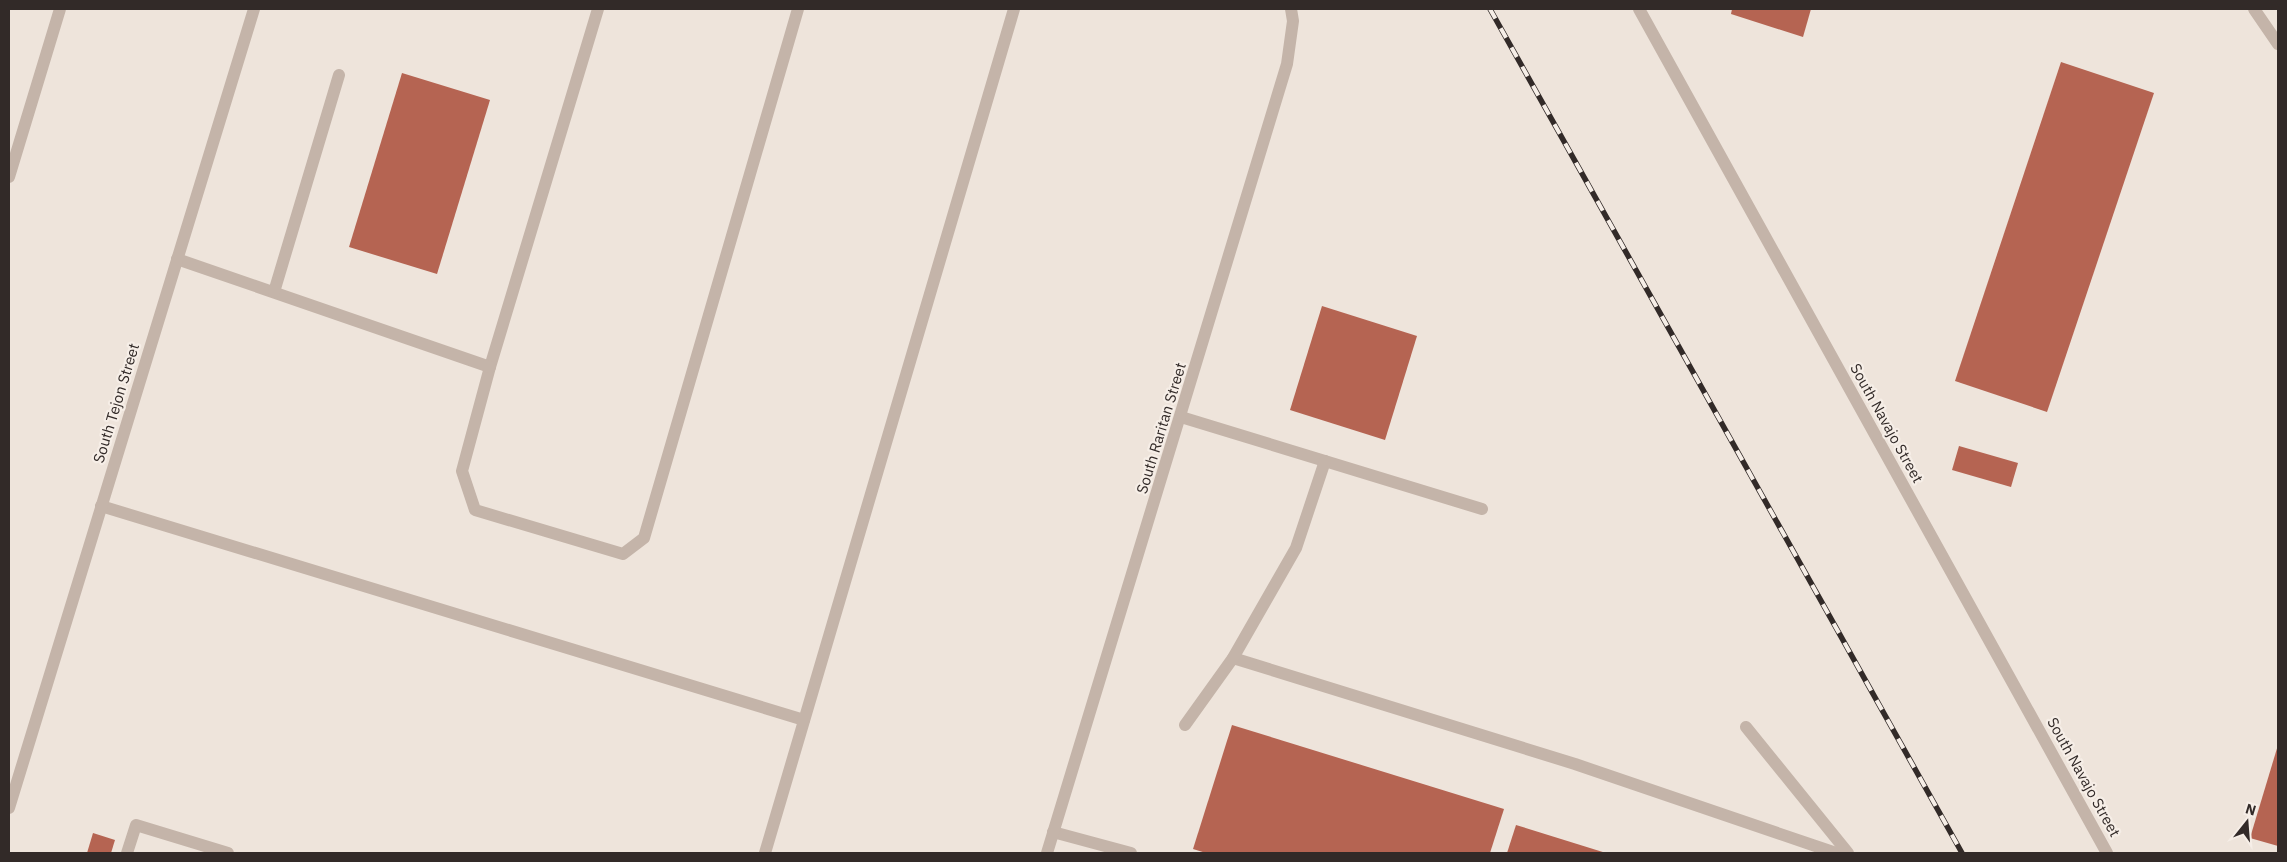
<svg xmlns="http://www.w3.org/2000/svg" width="2287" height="862" font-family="'IBM Plex Sans',sans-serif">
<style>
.building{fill:#b56452}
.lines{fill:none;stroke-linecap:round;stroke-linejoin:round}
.service{stroke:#c4b4a9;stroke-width:12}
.minor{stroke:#c4b4a9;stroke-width:12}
.tertiary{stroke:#c4b4a9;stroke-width:12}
.rail-casing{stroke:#322a28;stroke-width:5.5}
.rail{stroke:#f6eee7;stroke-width:4;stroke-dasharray:11;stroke-linecap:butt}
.labels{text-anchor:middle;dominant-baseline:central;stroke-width:4.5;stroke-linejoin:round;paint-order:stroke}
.street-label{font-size:15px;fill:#322a28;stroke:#f6eee7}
</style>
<rect width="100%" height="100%" fill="#eee4db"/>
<g class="building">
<path d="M 1732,9 L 1811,9 L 1803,37 L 1731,14 Z"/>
<path d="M 2061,62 L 2154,93 L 2047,412 L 1955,381 Z"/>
<path d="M 402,73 L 490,100 L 437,274 L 349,247 Z"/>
<path d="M 1322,306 L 1417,336 L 1385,440 L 1290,410 Z"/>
<path d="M 1959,446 L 2018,463 L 2011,487 L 1952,470 Z"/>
<path d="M 1232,725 L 1504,809 L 1490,853 L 1206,853 L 1193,849 Z"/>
<path d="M 2278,745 L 2278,846 L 2250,838 Z"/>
<path d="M 1516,825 L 1606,853 L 1507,853 Z"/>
<path d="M 93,833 L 115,840 L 111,853 L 87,853 Z"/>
</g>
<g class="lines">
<g class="service">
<path d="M 598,9 L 490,367 L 462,471 L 475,510 L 623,554 L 644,538 L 798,9"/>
<path d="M 2254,9 L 2278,44"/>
<path d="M 9,177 L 60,9"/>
<path d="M 177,259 L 490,367"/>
<path d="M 274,292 L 339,75"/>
<path d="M 1181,417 L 1482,509"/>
<path d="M 101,506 L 804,720"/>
<path d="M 1233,658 L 1575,764 L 1836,853"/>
<path d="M 1185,725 L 1233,658 L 1296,548 L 1325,461"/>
<path d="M 1746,727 L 1848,853"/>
<path d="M 1053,832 L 1131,853"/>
<path d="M 127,853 L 136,825 L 228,853"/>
<path d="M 765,853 L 1014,9"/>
</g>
<g class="minor">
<path d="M 1639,9 L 2107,853"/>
<path d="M 1047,853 L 1287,64 L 1293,21 L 1291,9"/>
</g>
<path class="tertiary" d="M 9,808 L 254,9"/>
<defs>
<path id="rail" d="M 1490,9 L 1962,853"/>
</defs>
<use href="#rail" class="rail-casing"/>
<use href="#rail" class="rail"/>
</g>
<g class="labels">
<g class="street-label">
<text transform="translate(116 403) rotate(-73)">South Tejon Street</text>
<text transform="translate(1887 423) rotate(61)">South Navajo Street</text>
<text transform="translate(1161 428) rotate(-73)">South Raritan Street</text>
<text transform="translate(2084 777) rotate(61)">South Navajo Street</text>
</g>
</g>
<rect width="2287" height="862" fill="none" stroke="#322a28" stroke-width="20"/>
<g transform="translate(2247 822) rotate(17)" stroke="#f6eee7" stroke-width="4" paint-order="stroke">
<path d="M0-4L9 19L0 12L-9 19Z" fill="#322a28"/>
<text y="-8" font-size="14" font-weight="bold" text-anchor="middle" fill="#322a28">N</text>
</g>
</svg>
